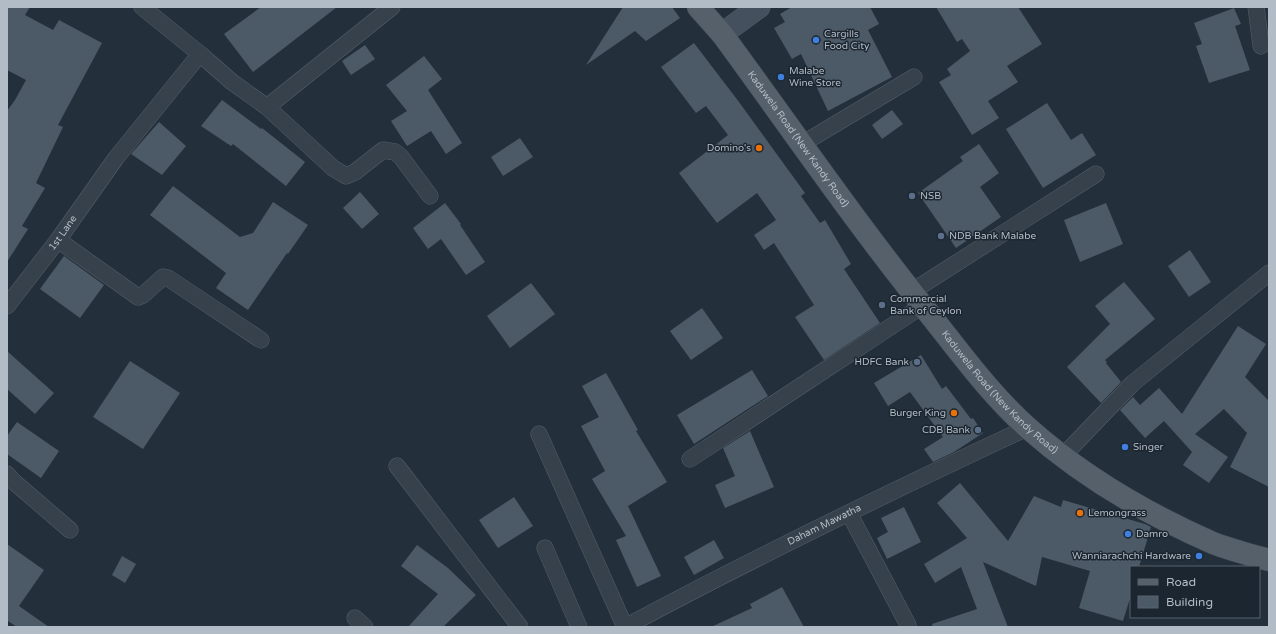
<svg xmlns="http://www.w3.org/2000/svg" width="1276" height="634" font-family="'Varela Round',sans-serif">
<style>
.building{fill:#4c5a67}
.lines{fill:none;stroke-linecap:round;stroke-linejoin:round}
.street-casing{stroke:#555f69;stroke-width:17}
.secondary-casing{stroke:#555f69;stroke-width:23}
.primary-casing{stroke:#404a54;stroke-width:23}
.street{stroke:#37414b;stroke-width:16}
.secondary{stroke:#45505e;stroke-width:22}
.primary{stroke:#55606b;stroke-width:22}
.shop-dot{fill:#3f7fe0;stroke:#1c2630;stroke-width:1.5}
.food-dot{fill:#e8710a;stroke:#1c2630;stroke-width:1.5}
.service-dot{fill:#5c6f8a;stroke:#1c2630;stroke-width:1.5}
.labels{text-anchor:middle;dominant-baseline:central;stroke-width:3;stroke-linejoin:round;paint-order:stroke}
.poi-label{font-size:10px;fill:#b2bcc7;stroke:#1c2630;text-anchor:start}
.street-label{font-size:10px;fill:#b2bcc7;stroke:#1c2630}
</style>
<rect width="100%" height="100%" fill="#232f3b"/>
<g class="building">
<path d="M 7,7 L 30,7 L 25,15 L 53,30 L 59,20 L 102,43 L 58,125 L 63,127 L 36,183 L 45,188 L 22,226 L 28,229 L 7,262 L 7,111 L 15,100 L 26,80 L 7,70 Z"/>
<path d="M 261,7 L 337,7 L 253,72 L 224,34 Z"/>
<path d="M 623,7 L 672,7 L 680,18 L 646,41 L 635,31 L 586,65 Z"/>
<path d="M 792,7 L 870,7 L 879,24 L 868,30 L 892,77 L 828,111 L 801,54 L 792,59 L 774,28 L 785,22 L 780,14 Z"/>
<path d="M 936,7 L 1018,7 L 1042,44 L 1007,66 L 1018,82 L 988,101 L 999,118 L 972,135 L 939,82 L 951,75 L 947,69 L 970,51 L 962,39 L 957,42 Z"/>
<path d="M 1234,8 L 1241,24 L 1235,26 L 1250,70 L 1209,83 L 1196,46 L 1202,44 L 1194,23 Z"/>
<path d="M 694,43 L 739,102 L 805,193 L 801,196 L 820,223 L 825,220 L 851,264 L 844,269 L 880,323 L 824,360 L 795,317 L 814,305 L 774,243 L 764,250 L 754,235 L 776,220 L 757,193 L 717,223 L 679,173 L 728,135 L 706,106 L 696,113 L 661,67 Z"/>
<path d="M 365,45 L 375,59 L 351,75 L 342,61 Z"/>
<path d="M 424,56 L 442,79 L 428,90 L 462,143 L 446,154 L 431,131 L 407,146 L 391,121 L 407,111 L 386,85 Z"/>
<path d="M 222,100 L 261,129 L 262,128 L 305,162 L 286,186 L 233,144 L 231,146 L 201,126 Z"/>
<path d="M 1047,103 L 1071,140 L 1082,133 L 1096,155 L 1043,188 L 1006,129 Z"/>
<path d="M 892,110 L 903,124 L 882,139 L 872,125 Z"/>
<path d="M 159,122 L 186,146 L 162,175 L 131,154 Z"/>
<path d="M 520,138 L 533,157 L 503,176 L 491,157 Z"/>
<path d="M 979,144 L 999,173 L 980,187 L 1001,217 L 956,248 L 918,193 L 963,161 L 960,157 Z"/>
<path d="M 173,186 L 240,237 L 253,233 L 273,202 L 308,225 L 288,254 L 287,253 L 248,310 L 216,288 L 226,273 L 150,215 Z"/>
<path d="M 360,192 L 379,214 L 362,229 L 343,208 Z"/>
<path d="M 445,203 L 461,224 L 460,225 L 485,262 L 466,275 L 441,239 L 428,249 L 413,228 Z"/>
<path d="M 1106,203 L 1123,244 L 1080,262 L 1064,220 Z"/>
<path d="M 1190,250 L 1211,282 L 1189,297 L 1168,266 Z"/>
<path d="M 64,256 L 104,285 L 80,318 L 40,289 Z"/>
<path d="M 1124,282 L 1155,319 L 1105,360 L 1107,362 L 1106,363 L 1121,382 L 1101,403 L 1067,367 L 1110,324 L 1095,306 Z"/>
<path d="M 531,283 L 555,314 L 510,348 L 487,316 Z"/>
<path d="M 702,308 L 723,338 L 691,360 L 670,331 Z"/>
<path d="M 1238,326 L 1266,344 L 1245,377 L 1269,401 L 1269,487 L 1230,467 L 1247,433 L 1224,409 L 1195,434 L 1228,457 L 1209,483 L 1183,465 L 1192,452 L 1164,421 L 1145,438 L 1120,410 L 1133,397 L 1140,405 L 1159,388 L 1182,414 Z"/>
<path d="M 7,351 L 54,393 L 35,414 L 7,389 Z"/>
<path d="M 921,355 L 942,389 L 946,386 L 971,419 L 973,418 L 983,433 L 954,452 L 933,462 L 924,449 L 943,437 L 910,392 L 888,406 L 874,383 Z"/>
<path d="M 130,361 L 180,393 L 143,449 L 93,417 Z"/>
<path d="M 752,370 L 768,396 L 694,444 L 677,415 Z"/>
<path d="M 606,373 L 638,430 L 636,431 L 667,482 L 628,506 L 661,576 L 637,587 L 616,540 L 626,536 L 592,479 L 605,471 L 581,426 L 599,417 L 582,386 Z"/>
<path d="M 17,422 L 59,451 L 41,478 L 7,454 L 7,436 Z"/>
<path d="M 750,431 L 774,487 L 725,508 L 715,485 L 735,476 L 723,448 Z"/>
<path d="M 960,483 L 1008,541 L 1034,496 L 1061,507 L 1063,500 L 1145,524 L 1151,527 L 1139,567 L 1131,567 L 1131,595 L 1123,621 L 1079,608 L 1090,571 L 1042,557 L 1036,586 L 983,562 L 1008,627 L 933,627 L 932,624 L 977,609 L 961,567 L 935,583 L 924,564 L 967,538 L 937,503 Z"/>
<path d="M 514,497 L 533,526 L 498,548 L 479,520 Z"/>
<path d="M 904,507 L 921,542 L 887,559 L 877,538 L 888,532 L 881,518 Z"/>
<path d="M 714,540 L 724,558 L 694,575 L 684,557 Z"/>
<path d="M 7,544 L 44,570 L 19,606 L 49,627 L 17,627 L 8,621 L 7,622 Z"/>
<path d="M 417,545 L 448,568 L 476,595 L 443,627 L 408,627 L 438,594 L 401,566 Z"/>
<path d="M 122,556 L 136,564 L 125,583 L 112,575 Z"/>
<path d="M 782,587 L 804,627 L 711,627 L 752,608 L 750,604 Z"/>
</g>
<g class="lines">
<defs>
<g id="street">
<path d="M 142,7 L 200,54 L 232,82 L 267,107 L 333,168 L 346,176 L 355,172 L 383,150 L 395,152 L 401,157 L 430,196"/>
<path d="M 1256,7 L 1261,46"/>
<path d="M 267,107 L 392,7"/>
<path d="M 802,144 L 914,77"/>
<path d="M 58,240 L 138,297 L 143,295 L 163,277 L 168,278 L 261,340"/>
<path d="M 911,292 L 1096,174"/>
<path id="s1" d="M 7,306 L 58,240 L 116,158 L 200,54"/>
<path d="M 539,434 L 625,627"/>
<path d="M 1063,456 L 1133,383 L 1269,273"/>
<path d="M 690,459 L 922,306"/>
<path d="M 397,466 L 520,627"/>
<path d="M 7,474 L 13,481 L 70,530"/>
<path d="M 849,513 L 908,625"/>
<path d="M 545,548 L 579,627"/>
<path d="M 355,618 L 365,627"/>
<path id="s2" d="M 625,627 C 757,556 892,491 1027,428"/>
</g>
<path id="secondary" d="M 722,34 L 759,7"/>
<g id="primary">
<path id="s3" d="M 698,7 L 722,34 C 791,128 857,225 931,316 C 962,355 991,395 1028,428 C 1082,476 1147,514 1213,543 C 1231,550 1251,555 1269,560"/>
</g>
</defs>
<use href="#street" class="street-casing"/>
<use href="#secondary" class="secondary-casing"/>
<use href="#primary" class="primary-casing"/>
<use href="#street" class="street"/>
<use href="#secondary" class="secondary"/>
<use href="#primary" class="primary"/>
</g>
<g class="shop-dot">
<circle cx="816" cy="40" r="4"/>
<circle cx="781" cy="77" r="4"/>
<circle cx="1125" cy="447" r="4"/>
<circle cx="1128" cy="534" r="4"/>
<circle cx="1199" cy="556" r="4"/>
</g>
<g class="food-dot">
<circle cx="759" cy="148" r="4"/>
<circle cx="954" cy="413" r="4"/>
<circle cx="1080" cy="513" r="4"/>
</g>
<g class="service-dot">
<circle cx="912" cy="196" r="4"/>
<circle cx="941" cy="236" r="4"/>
<circle cx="882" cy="305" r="4"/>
<circle cx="917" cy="362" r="4"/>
<circle cx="978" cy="430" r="4"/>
</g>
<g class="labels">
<g class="poi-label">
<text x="824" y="34">Cargills<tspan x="824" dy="12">Food City</tspan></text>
<text x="789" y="71">Malabe<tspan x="789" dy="12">Wine Store</tspan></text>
<text x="751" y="148" text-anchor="end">Domino's</text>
<text x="920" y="196">NSB</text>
<text x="949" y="236">NDB Bank Malabe</text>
<text x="890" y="299">Commercial<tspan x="890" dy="12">Bank of Ceylon</tspan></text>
<text x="909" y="362" text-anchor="end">HDFC Bank</text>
<text x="946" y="413" text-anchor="end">Burger King</text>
<text x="970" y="430" text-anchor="end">CDB Bank</text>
<text x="1133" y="447">Singer</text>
<text x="1088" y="513">Lemongrass</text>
<text x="1136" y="534">Damro</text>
<text x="1191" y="556" text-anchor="end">Wanniarachchi Hardware</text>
</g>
<g class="street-label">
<text stroke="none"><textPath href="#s3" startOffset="166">Kaduwela Road (New Kandy Road)</textPath></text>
<text stroke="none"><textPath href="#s1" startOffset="92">1st Lane</textPath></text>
<text stroke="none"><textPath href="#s3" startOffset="490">Kaduwela Road (New Kandy Road)</textPath></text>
<text stroke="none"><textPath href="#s2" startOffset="224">Daham Mawatha</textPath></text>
</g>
</g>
<rect width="1276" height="634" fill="none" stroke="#b2bcc7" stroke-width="16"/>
<rect x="1130" y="566" width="130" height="52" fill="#1c2630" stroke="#58626c"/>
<rect x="1138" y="579" width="20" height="6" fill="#55606b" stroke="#58626c"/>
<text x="1166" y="586" font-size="12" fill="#b2bcc7">Road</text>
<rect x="1138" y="596" width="20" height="12" fill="#4c5a67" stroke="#58626c"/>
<text x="1166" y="606" font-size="12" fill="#b2bcc7">Building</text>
</svg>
